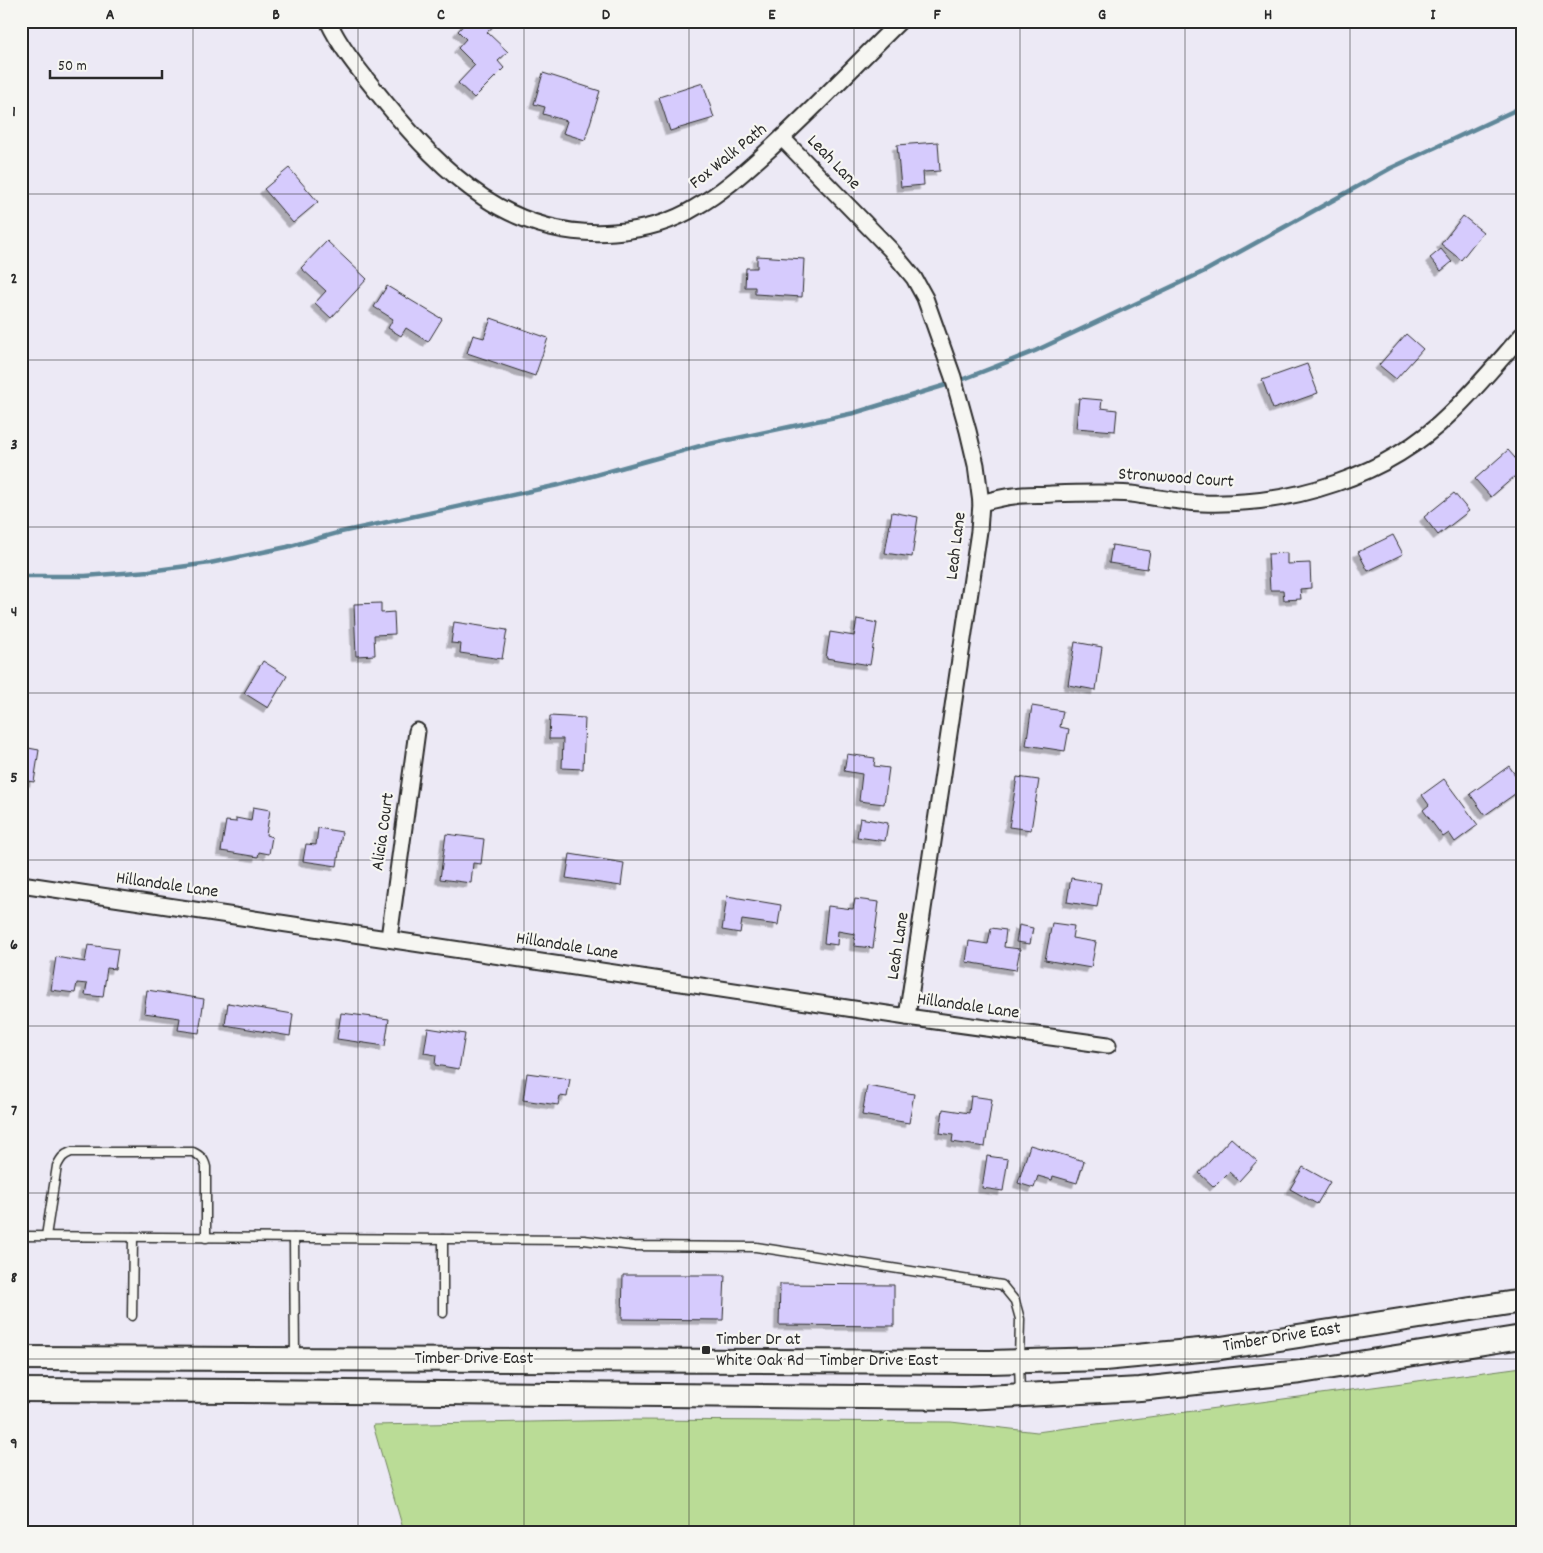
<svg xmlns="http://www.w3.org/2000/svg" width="1543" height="1553" font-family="Dekko,sans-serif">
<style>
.green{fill:#badc96;stroke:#728460}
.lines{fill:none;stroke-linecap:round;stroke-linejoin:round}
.stream{stroke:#5f8799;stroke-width:4.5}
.building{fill:#d6cbfd;stroke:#2b2b2b;filter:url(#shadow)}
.lane-casing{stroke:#2b2b2b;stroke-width:11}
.street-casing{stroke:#2b2b2b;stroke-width:19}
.secondary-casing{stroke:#2b2b2b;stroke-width:26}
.lane{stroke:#f6f6f2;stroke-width:8}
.street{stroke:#f6f6f2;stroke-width:15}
.secondary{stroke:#f6f6f2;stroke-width:22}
.grid{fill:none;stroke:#2b2b2b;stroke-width:1;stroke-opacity:0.55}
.poi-dot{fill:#2b2b2b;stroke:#f6f6f2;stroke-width:2}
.labels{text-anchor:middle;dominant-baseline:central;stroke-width:4.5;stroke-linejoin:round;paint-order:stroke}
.street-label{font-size:18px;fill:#2b2b2b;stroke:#f6f6f2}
.poi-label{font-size:18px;fill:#2b2b2b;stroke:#f6f6f2;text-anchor:start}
.neatline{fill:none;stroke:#2b2b2b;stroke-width:2}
.grid-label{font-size:16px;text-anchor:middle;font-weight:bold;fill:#2b2b2b}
</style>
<defs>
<filter id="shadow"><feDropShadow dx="-4.5" dy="4.5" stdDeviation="0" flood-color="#0004"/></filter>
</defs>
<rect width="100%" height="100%" fill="#ece9f5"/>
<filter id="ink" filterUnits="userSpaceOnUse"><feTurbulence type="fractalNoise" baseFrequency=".02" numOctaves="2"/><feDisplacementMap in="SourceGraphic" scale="10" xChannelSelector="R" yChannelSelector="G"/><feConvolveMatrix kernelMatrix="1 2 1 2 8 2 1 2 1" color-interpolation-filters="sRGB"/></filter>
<g filter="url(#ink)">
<path class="green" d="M 1522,1367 L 1522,1532 L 404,1532 L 373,1425 L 634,1420 L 951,1422 L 1037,1432 Z"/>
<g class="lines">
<path class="stream" d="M 21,576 L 85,576 L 149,571 L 210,563 L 287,547 L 341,532 L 563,484 L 700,446 L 854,413 L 956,382 L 1035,351 L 1205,271 L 1391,168 L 1522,107"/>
</g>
<g class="building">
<path d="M 467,21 L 494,21 L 496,24 L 487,32 L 508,52 L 498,61 L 504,68 L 474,98 L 458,83 L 475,65 L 458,48 L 466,39 L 458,31 Z"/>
<path d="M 543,73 L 600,91 L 585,140 L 563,133 L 567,121 L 543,114 L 545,107 L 534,104 Z"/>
<path d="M 703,83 L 714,118 L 670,131 L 659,97 Z"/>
<path d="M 938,142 L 940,171 L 923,172 L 924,185 L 901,187 L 897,145 Z"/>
<path d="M 289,168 L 318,202 L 293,223 L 264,189 Z"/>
<path d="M 1463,216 L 1483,232 L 1461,260 L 1441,244 Z"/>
<path d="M 327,241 L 367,279 L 331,318 L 315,303 L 326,291 L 301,268 Z"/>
<path d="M 1441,249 L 1452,262 L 1441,271 L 1430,258 Z"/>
<path d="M 757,256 L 804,259 L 802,297 L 755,294 L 755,287 L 745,287 L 746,268 L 757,268 Z"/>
<path d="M 387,286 L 442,319 L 428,342 L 406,328 L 401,336 L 388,328 L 393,319 L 374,307 Z"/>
<path d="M 491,318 L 548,338 L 535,376 L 467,353 L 473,335 L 484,338 Z"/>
<path d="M 1406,334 L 1423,349 L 1396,379 L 1379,365 Z"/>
<path d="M 1307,364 L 1318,393 L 1273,409 L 1262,380 Z"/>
<path d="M 1079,398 L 1102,400 L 1101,408 L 1117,410 L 1115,431 L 1076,428 Z"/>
<path d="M 1508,450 L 1522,466 L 1522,470 L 1491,497 L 1475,479 Z"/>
<path d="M 1454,493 L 1469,511 L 1438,535 L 1424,517 Z"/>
<path d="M 892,512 L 918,517 L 912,557 L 885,553 Z"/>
<path d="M 1393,535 L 1403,554 L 1368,571 L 1358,552 Z"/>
<path d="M 1112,545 L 1150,551 L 1147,569 L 1109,563 Z"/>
<path d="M 1287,553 L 1287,564 L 1310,563 L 1311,588 L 1300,589 L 1301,599 L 1284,600 L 1283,590 L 1270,590 L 1268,554 Z"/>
<path d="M 381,603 L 381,613 L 394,612 L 395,634 L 374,635 L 375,655 L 356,656 L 354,604 Z"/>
<path d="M 857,619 L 877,623 L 870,665 L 826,658 L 830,632 L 854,636 Z"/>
<path d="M 454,622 L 507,630 L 502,659 L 460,653 L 461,644 L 451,643 Z"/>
<path d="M 1075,642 L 1102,647 L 1096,690 L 1068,685 Z"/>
<path d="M 263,661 L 287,676 L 268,708 L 244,693 Z"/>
<path d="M 1032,706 L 1063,711 L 1060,727 L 1069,729 L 1065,751 L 1026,745 Z"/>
<path d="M 550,716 L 585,718 L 583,769 L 562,768 L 563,739 L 549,739 Z"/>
<path d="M 23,747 L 39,750 L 34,782 L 21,780 L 21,757 Z"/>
<path d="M 847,754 L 875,758 L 874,766 L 889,768 L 884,804 L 859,801 L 862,774 L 844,771 Z"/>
<path d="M 1509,766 L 1522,785 L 1522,789 L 1485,815 L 1470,794 Z"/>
<path d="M 1017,777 L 1039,780 L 1031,830 L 1009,827 Z"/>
<path d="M 1444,779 L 1478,825 L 1455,842 L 1449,833 L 1443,837 L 1423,810 L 1429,805 L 1422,795 Z"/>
<path d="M 253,807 L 270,810 L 266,835 L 272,837 L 269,854 L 259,852 L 258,857 L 221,851 L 226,821 L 236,822 L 236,818 L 251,821 Z"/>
<path d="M 860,818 L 888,823 L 885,841 L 857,837 Z"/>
<path d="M 318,828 L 342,832 L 337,866 L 303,861 L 306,844 L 316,845 Z"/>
<path d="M 446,834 L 484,839 L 481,864 L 473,863 L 471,883 L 440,879 Z"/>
<path d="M 570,854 L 624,863 L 621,886 L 566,878 Z"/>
<path d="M 1071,878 L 1101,883 L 1097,907 L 1067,902 Z"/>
<path d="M 727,896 L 781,905 L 778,925 L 742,920 L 740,933 L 722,930 Z"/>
<path d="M 855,899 L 879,902 L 873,948 L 854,946 L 855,934 L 838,931 L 837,945 L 824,943 L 828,906 L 853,909 Z"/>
<path d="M 1052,923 L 1074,926 L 1072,938 L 1096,942 L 1091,968 L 1045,960 Z"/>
<path d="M 1019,925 L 1033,928 L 1030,944 L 1016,942 Z"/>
<path d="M 991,928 L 1006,930 L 1004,947 L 1020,949 L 1016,970 L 966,962 L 969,941 L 988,944 Z"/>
<path d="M 88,945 L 118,949 L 115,969 L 107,968 L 103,997 L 85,995 L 87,984 L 77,983 L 75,993 L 51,990 L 56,957 L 85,962 Z"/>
<path d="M 147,990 L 204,999 L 199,1033 L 178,1030 L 180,1018 L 144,1013 Z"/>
<path d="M 228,1003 L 293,1014 L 290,1036 L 225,1025 Z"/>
<path d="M 341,1013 L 389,1019 L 385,1046 L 337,1039 Z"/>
<path d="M 428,1028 L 465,1034 L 459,1069 L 435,1065 L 436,1055 L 424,1053 Z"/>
<path d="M 527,1073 L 570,1079 L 567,1097 L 560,1096 L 558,1105 L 523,1100 Z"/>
<path d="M 867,1086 L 914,1094 L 909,1123 L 862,1115 Z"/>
<path d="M 971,1096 L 992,1099 L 985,1147 L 952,1142 L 953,1135 L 940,1133 L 943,1109 L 969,1113 Z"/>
<path d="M 1231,1138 L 1257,1161 L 1239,1181 L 1229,1172 L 1214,1187 L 1199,1173 Z"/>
<path d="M 1030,1145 L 1084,1161 L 1077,1183 L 1053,1176 L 1052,1180 L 1038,1176 L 1034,1188 L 1018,1183 Z"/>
<path d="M 987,1156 L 1008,1159 L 1003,1191 L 982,1188 Z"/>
<path d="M 1303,1167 L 1330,1182 L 1317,1204 L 1290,1189 Z"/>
<path d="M 623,1275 L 725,1275 L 723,1320 L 622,1319 Z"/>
<path d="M 780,1284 L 894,1285 L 894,1326 L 779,1325 Z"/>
</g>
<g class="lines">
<defs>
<g id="lane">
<path d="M 21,1236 L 584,1240 L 633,1246 L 756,1247 L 1002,1285 L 1015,1301 L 1020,1319 L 1019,1361 L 1020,1394"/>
<path d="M 46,1236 L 57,1166 C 61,1158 63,1155 71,1152 L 193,1152 C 201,1156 204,1159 206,1167 L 206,1238"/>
<path d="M 294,1238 L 295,1356"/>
<path d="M 443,1313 L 443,1239"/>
<path d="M 132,1316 L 133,1237"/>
</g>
<g id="street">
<path d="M 328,21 C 342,51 364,76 384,101 C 445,175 511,240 614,232 C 642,230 672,222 696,207 C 721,193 741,175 762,156 C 810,113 854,66 900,21"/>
<path d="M 782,138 L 890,249 L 914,278 L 925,298 L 953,377 L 968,431 L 976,465 L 981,503 L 979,531 L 907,1017"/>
<path d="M 981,503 C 992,500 1003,497 1014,496 C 1026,494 1039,495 1052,494 C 1078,493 1105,492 1131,494 C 1155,497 1178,502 1202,503 C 1291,506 1387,477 1451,413 C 1476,389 1499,361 1522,335"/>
<path d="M 21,884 L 907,1017 L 1108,1045"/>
<path d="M 389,938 L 417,731"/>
</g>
<g id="secondary">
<path d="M 21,1358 L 990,1362 L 1104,1359 L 1221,1348 L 1522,1301"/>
<path d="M 21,1390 L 242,1391 L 965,1398 L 1140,1389 L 1301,1372 L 1522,1337"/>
</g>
</defs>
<use href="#lane" class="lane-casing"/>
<use href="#street" class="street-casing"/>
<use href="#secondary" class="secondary-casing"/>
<use href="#lane" class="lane"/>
<use href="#street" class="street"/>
<use href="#secondary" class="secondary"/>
</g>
</g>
<path class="grid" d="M 193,21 L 193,1532M 358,21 L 358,1532M 524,21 L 524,1532M 689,21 L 689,1532M 854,21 L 854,1532M 1020,21 L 1020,1532M 1185,21 L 1185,1532M 1350,21 L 1350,1532M 21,194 L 1522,194M 21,360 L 1522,360M 21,527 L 1522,527M 21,693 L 1522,693M 21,860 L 1522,860M 21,1026 L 1522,1026M 21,1193 L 1522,1193M 21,1359 L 1522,1359"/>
<rect class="poi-dot" x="701" y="1345" width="10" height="10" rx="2.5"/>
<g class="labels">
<g class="street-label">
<text transform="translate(729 157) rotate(-39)">Fox Walk Path</text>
<text transform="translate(833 163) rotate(46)">Leah Lane</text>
<text transform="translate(1176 479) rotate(4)">Stronwood Court</text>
<text transform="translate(957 546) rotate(-83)">Leah Lane</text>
<text transform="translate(384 832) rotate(-82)">Alicia Court</text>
<text transform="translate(167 886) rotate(8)">Hillandale Lane</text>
<text transform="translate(899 946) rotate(-81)">Leah Lane</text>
<text transform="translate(567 947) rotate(9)">Hillandale Lane</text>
<text transform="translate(968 1007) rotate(8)">Hillandale Lane</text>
<text transform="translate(1282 1338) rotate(-9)">Timber Drive East</text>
<text x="474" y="1359">Timber Drive East</text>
<text x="879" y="1361">Timber Drive East</text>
</g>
<g class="poi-label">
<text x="716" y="1340">Timber Dr at<tspan x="716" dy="21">White Oak Rd</tspan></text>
</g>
</g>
<rect width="1543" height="1553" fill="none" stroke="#f6f6f2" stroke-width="55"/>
<path d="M50 70v8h112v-8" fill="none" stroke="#2b2b2b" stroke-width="2.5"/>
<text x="58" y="70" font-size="15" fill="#2b2b2b" stroke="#f6f6f2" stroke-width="4" paint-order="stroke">50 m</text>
<rect x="28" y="28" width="1488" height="1498" class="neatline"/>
<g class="grid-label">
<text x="110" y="19">A</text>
<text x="276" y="19">B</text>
<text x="441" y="19">C</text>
<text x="606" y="19">D</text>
<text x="772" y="19">E</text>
<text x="937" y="19">F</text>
<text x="1102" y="19">G</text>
<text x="1268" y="19">H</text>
<text x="1433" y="19">I</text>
<text x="14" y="116">1</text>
<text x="14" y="283">2</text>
<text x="14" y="449">3</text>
<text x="14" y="616">4</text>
<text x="14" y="782">5</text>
<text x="14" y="949">6</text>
<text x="14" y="1115">7</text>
<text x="14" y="1282">8</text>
<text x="14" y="1448">9</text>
</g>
</svg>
